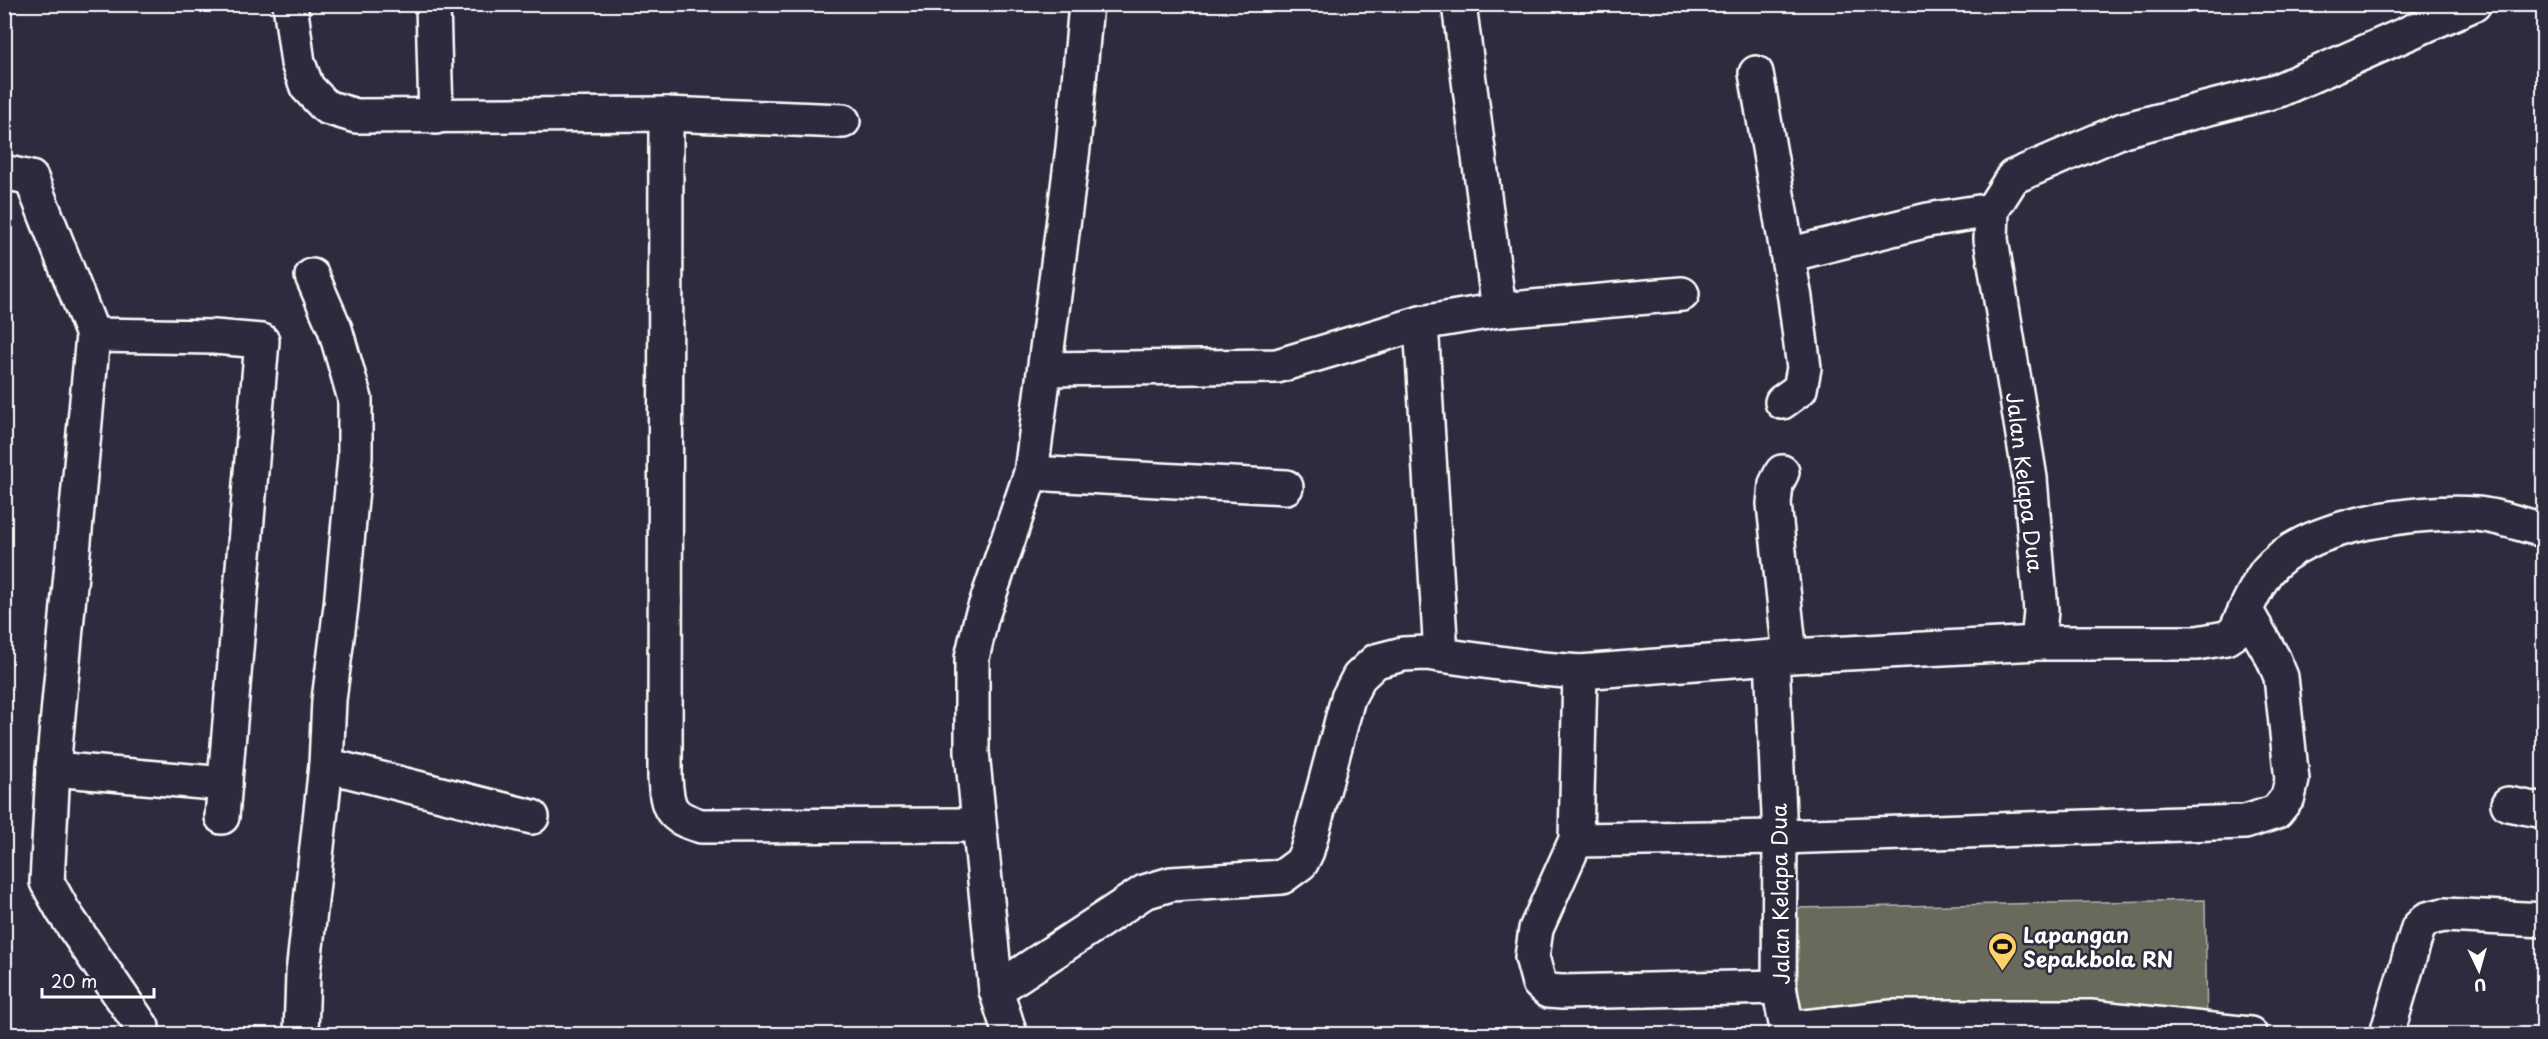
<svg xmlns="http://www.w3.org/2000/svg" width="2548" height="1039" font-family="'Playpen Sans',sans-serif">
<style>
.park{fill:#696a5c;stroke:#b4b4ae;stroke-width:1.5}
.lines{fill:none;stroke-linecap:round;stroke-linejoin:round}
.minor-casing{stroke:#fff;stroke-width:38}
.minor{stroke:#2f2a3d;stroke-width:33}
.labels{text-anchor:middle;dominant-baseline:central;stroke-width:5;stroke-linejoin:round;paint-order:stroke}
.street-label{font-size:21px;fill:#fff;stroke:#2f2a3d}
.poi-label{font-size:21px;font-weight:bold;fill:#fff;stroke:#2f2a3d;text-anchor:start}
</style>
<rect width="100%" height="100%" fill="#2f2a3d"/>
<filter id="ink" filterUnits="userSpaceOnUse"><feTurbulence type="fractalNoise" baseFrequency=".0167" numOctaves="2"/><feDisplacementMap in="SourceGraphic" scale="12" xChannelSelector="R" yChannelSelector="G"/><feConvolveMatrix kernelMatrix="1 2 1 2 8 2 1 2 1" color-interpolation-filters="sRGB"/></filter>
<g filter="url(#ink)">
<path class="park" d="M 2205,900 L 2207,1034 L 1799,1034 L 1797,908 Z"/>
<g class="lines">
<defs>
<g id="minor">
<path d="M 290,4 L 298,63 L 307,87 L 326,107 L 356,116 L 666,114 L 843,121"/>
<path d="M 433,4 L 436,117"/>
<path d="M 1459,4 L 1499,310"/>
<path d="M 1756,73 L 1795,298 L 1804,368 L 1800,389 L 1782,402"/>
<path d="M 666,114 L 665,777 C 667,809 670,817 701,826 L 977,825"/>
<path d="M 4,172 L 31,178 L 93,335 L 214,337 L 262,341 L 222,817"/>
<path d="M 1788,255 L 1928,220 L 1992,210"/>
<path d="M 1421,323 L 1441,655"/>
<path d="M 93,335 L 53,769 L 47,882 L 63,911 L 142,1027"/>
<path d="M 1046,369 L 1277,366 L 1421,323 L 1499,310 L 1682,294"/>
<path d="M 1782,472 L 1776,484 L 1774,504 L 1790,656"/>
<path d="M 1031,473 L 1286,487"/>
<path d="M 2038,643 L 2197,643 L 2226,638 L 2235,632 C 2244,614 2255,587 2267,571 C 2307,523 2417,510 2477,514 C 2499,516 2522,525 2544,530"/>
<path d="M 1580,672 L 1576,840 L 1536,929 L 1532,957 L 1539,983 L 1548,991 L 1562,992 L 1779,987"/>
<path d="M 326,765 L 532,817"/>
<path d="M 53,769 L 225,784"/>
<path d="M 2508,804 L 2544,811"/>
<path d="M 1576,840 L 1780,837 L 2245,822 L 2276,812 L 2288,797 L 2292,780 L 2281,677 L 2273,658 L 2246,611"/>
<path d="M 996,990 L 972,752 L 972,658 L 981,619 L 1031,473 L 1073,148 L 1086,4"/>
<path d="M 1787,1029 L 1892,1017 L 2090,1017 L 2250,1034"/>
<path d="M 301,1034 L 303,974 L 326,765 L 329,700 L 341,606 L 355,457 L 355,399 L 335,329 L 312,276"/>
<path d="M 1010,1034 L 996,990 L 1144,892 L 1171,884 L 1282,877 L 1301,863 L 1307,851 L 1348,698 L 1359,677 L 1376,661 L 1403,654 L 1426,653 L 1542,669 L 1580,672 L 1772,657"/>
<path d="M 1788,1034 L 1779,987 L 1780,837 L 1772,657 L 2038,643 L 2041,611 L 2030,478 L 1991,239 L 1992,210 L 2013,177 L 2123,130 L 2279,90 L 2474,4"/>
<path d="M 2387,1034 L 2418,928 L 2427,919 L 2444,915 L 2544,920"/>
</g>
</defs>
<use href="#minor" class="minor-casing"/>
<use href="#minor" class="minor"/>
</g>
</g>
<defs>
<symbol id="stadium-pin" viewBox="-11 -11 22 30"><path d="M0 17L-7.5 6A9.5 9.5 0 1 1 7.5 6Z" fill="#ffd166" stroke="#2f2a3d"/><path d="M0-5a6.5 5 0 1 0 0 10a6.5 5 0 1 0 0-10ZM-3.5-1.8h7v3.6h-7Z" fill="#111"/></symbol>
</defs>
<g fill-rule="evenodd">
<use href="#stadium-pin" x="1986" y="930" width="33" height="45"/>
</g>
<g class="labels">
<g class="street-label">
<text transform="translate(2026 482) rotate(83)">Jalan Kelapa Dua</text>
<text transform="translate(1779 894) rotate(-91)">Jalan Kelapa Dua</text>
</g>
<g class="poi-label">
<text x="2023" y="934">Lapangan<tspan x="2023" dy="24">Sepakbola RN</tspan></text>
</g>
</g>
<rect width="2548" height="1039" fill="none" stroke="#2f2a3d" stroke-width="24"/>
<rect x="12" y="12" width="2524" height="1015" fill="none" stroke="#fff" stroke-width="2" filter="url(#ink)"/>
<g transform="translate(2479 970) rotate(175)" stroke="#2f2a3d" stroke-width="4.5" paint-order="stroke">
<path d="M0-4.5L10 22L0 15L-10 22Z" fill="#ffffff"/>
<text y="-9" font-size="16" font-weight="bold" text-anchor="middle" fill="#ffffff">U</text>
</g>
<path d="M42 988v9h112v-9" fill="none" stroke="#ffffff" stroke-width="3"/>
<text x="51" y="988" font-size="18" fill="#ffffff" stroke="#2f2a3d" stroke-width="4.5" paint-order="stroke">20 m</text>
</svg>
